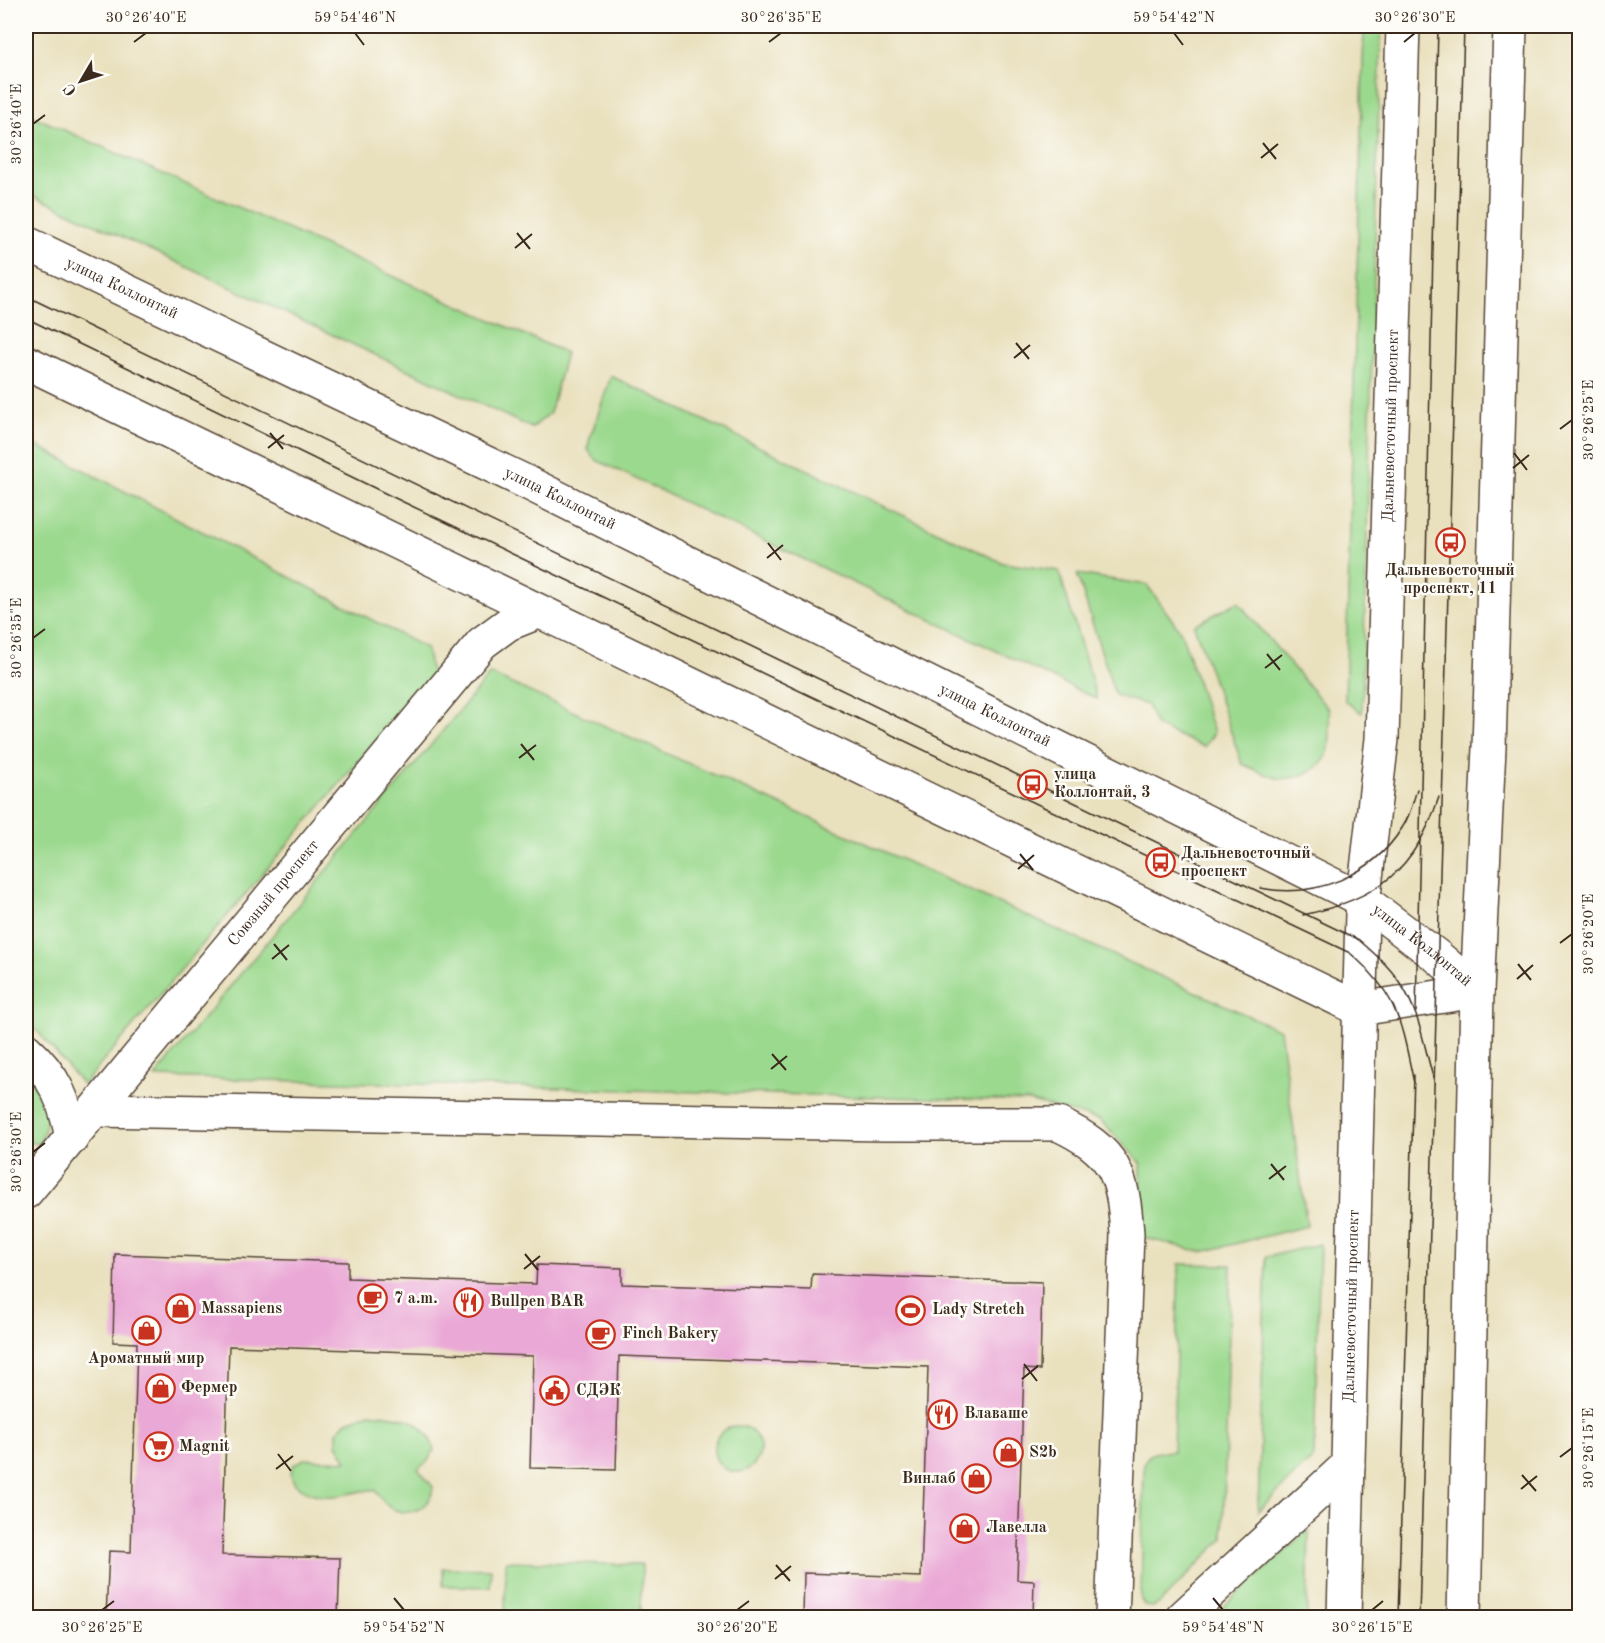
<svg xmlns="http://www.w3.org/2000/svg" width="1605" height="1643" font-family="'Old Standard TT',serif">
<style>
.green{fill:#9bd98e;stroke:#6b8256;stroke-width:1.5}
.building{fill:#eaa8d6}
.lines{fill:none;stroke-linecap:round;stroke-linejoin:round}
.minor-casing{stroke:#554536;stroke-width:36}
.secondary-casing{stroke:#554536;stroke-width:36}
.minor{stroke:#fff;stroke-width:33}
.secondary{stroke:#fff;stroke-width:33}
.tram{stroke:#3b2a1e;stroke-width:1.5}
.ticks{fill:none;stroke:#3b2a1e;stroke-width:2}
.labels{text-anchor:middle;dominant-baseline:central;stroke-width:5;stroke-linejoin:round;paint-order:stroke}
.street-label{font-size:16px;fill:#3b2a1e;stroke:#fdfcf7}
.poi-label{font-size:16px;font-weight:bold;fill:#3b2a1e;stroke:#fdfcf7;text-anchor:start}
.neatline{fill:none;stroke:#3b2a1e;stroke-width:2}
.ticks-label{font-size:15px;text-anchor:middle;fill:#3b2a1e}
</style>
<rect width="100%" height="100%" fill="#fdfcf7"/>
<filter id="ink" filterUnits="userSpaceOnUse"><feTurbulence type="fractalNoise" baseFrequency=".0167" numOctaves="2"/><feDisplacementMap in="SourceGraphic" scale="12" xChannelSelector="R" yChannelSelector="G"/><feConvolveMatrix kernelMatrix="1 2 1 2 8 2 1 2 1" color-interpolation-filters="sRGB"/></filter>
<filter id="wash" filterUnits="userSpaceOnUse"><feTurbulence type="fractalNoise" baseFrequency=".008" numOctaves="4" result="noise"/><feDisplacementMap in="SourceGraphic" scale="24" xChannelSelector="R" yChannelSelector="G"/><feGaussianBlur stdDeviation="1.35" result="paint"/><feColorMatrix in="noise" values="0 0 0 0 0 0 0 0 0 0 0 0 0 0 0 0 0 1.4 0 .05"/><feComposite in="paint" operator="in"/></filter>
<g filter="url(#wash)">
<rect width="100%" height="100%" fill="#e9e0bd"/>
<g class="green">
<path d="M 1364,26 L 1381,26 L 1362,713 L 1345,701 Z"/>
<path d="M 26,113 L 566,353 L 550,413 L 532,428 L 26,192 Z"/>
<path d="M 611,376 L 1003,563 L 1059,571 L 1097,699 L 596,460 L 588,450 L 589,441 Z"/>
<path d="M 26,440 L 426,648 L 432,675 L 83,1085 L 39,1033 L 26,1022 Z"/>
<path d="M 1077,574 L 1147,585 L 1181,632 L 1214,733 L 1204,747 L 1156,726 L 1147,705 L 1115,695 Z"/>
<path d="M 1238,602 L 1329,710 C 1329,722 1331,735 1329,747 C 1327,769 1297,781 1277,778 C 1266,776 1253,768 1242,764 L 1194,625 Z"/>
<path d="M 490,674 L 1280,1030 L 1307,1226 L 1202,1252 L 1141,1237 L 1141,1163 L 1100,1120 L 1028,1101 L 155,1077 Z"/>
<path d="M 26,1078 C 51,1099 52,1116 39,1144 L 26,1142 Z"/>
<path d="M 1320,1244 L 1314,1457 L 1258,1511 L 1266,1257 Z"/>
<path d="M 1179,1264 L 1231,1265 L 1223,1539 L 1160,1603 L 1153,1607 L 1145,1606 L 1141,1600 L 1144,1464 C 1149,1449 1161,1453 1173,1451 Z"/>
<path d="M 370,1413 C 399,1416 425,1417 434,1450 L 428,1461 L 418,1469 L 433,1487 C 432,1505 414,1517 395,1510 C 386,1507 381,1498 375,1490 C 347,1490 332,1505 302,1489 C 292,1484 290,1477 292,1466 L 304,1459 L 347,1461 L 337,1444 L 337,1432 L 347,1421 Z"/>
<circle cx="737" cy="1449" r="23"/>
<path d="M 1309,1529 L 1307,1617 L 1212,1617 Z"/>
<path d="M 506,1561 L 642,1565 L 641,1617 L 505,1617 Z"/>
<path d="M 443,1568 L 491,1569 L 490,1587 L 443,1586 Z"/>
</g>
<g id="blocks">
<path class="building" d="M 115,1254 L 348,1262 L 348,1278 L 536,1284 L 537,1265 L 622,1268 L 622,1284 L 811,1290 L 812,1274 L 1042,1282 L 1040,1370 L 1024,1369 L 1017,1580 L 1034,1581 L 1033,1617 L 803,1617 L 804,1573 L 921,1577 L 928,1367 L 619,1356 L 616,1470 L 530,1468 L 533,1356 L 229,1346 L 222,1555 L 340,1558 L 338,1617 L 106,1617 L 109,1551 L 131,1552 L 137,1343 L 113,1342 Z"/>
</g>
</g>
<g filter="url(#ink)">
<use href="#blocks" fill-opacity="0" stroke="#554536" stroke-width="1.5"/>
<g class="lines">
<defs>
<g id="minor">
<path d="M 26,1050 C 55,1076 65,1101 72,1138"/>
<path d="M 96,1110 L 884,1124 L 1058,1124 C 1115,1151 1123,1173 1127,1234 L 1112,1618"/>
<path id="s1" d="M 26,1192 L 482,643 L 508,624 L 538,612"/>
<path d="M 1182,1618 L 1348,1465"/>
</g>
<g id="secondary">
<path id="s2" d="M 26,243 L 530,484 L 1363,900 L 1438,957 L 1477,991"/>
<path d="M 26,362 L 1359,1009 L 1477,991"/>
<path id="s3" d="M 1344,1618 L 1362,913 L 1382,739 L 1403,26"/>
<path d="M 1464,1618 L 1477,991 L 1489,748 L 1510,26"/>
</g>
</defs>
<use href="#minor" class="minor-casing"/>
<use href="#secondary" class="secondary-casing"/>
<use href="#minor" class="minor"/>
<use href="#secondary" class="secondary"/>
<g class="tram">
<path d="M 26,296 L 1359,940 C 1374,953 1389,966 1400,983 C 1420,1011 1425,1052 1435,1084"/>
<path d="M 26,318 L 397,499 L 1350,953 C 1399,995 1401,1023 1414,1083"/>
<path d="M 1260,888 C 1314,899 1372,876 1402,828 C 1410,817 1413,802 1417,789"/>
<path d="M 1303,915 C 1377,899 1415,871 1439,797"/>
<path d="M 1416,1012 L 1438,26"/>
<path d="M 1398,1618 L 1414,1075"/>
<path d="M 1419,1618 L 1464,26"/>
</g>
</g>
</g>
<path class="ticks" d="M 355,33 L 364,45M 1174,33 L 1183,45M 134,42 L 146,33M 769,42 L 781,33M 1404,42 L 1415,33M 33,124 L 45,115M 1263,143 L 1276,159M 1261,158 L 1278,144M 517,233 L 530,249M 515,248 L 532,234M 1016,343 L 1029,359M 1014,358 L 1030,345M 1560,429 L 1572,420M 270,433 L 283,449M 268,448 L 284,435M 1514,453 L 1527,470M 1513,468 L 1529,455M 768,543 L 781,560M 767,558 L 783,545M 33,638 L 45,629M 1267,654 L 1280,670M 1265,668 L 1282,655M 521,744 L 534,760M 519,758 L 536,745M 1020,854 L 1033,870M 1018,869 L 1034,855M 1560,943 L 1572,934M 274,944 L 287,960M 272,959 L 289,945M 1518,964 L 1531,980M 1517,979 L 1533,965M 772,1054 L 786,1070M 771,1069 L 787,1056M 33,1152 L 45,1143M 1271,1164 L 1284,1180M 1269,1179 L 1286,1166M 525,1254 L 538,1270M 524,1269 L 540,1256M 1024,1364 L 1037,1381M 1022,1379 L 1038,1366M 278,1454 L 291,1471M 1560,1457 L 1572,1448M 276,1469 L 293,1456M 1522,1475 L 1536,1491M 1521,1489 L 1537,1476M 776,1565 L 790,1581M 775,1579 L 791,1566M 394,1598 L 404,1610M 1213,1598 L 1223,1610M 102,1610 L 114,1601M 737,1610 L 749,1601M 1372,1610 L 1383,1601"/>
<defs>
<symbol id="bus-ring" viewBox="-11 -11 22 22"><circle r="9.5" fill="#fdfcf7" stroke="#c8321e" stroke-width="1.5"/><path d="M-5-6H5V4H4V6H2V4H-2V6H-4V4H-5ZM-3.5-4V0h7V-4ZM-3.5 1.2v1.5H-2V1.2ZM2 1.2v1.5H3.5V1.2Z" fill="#c8321e"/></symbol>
<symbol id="cafe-ring" viewBox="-11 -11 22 22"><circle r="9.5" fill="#fdfcf7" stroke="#c8321e" stroke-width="1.5"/><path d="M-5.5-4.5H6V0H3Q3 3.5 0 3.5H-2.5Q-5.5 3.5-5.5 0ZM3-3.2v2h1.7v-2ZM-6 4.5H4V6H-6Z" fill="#c8321e"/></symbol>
<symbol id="restaurant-ring" viewBox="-11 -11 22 22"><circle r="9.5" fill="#fdfcf7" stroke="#c8321e" stroke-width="1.5"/><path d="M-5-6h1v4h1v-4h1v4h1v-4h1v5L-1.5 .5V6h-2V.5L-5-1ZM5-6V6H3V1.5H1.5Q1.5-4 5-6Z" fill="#c8321e"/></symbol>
<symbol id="shop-ring" viewBox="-11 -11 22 22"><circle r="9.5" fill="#fdfcf7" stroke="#c8321e" stroke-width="1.5"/><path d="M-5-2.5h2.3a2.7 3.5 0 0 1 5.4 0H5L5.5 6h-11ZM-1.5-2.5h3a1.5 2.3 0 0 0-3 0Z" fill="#c8321e"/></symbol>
<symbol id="stadium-ring" viewBox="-11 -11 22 22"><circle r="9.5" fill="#fdfcf7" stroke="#c8321e" stroke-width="1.5"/><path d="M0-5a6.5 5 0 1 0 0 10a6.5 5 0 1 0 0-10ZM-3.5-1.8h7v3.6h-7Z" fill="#c8321e"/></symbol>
<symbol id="civic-ring" viewBox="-11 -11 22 22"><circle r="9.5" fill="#fdfcf7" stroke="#c8321e" stroke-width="1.5"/><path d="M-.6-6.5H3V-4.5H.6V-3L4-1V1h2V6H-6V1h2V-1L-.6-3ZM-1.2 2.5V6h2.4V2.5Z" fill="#c8321e"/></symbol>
<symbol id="supermarket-ring" viewBox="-11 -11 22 22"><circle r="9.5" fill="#fdfcf7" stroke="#c8321e" stroke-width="1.5"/><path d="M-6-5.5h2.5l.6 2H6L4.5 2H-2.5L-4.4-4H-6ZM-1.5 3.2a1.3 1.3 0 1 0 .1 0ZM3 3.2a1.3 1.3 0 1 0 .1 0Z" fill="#c8321e"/></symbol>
</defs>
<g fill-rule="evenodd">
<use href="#bus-ring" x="1434" y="526" width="33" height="33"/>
<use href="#bus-ring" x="1016" y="768" width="33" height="33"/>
<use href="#bus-ring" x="1144" y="846" width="33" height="33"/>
<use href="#cafe-ring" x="356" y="1282" width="33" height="33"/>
<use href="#restaurant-ring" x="452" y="1286" width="33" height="33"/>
<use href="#shop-ring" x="164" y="1292" width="33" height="33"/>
<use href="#stadium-ring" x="894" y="1294" width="33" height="33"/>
<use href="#shop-ring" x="130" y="1314" width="33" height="33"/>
<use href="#cafe-ring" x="584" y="1318" width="33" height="33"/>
<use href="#shop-ring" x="144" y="1372" width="33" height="33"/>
<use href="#civic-ring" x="538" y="1374" width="33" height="33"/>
<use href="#restaurant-ring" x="926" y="1398" width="33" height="33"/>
<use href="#supermarket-ring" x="142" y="1430" width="33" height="33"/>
<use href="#shop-ring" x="992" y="1436" width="33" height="33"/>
<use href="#shop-ring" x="960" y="1462" width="33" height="33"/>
<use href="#shop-ring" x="948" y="1512" width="33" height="33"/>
</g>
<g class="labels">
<g class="street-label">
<text stroke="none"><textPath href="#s2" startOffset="106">улица Коллонтай</textPath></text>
<text stroke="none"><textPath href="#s3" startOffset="1194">Дальневосточный проспект</textPath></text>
<text stroke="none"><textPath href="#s2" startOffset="592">улица Коллонтай</textPath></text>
<text stroke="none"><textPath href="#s2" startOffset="1078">улица Коллонтай</textPath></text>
<text stroke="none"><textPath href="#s1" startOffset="388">Союзный проспект</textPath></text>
<text stroke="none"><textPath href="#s2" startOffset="1564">улица Коллонтай</textPath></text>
<text stroke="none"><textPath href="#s3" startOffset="312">Дальневосточный проспект</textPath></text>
</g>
<g class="poi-label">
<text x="1450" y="571" text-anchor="middle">Дальневосточный<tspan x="1450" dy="18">проспект, 11</tspan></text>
<text x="1054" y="775">улица<tspan x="1054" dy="18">Коллонтай, 3</tspan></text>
<text x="1181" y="854">Дальневосточный<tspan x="1181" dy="18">проспект</tspan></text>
<text x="394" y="1299">7 a.m.</text>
<text x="490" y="1302">Bullpen BAR</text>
<text x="201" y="1309">Massapiens</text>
<text x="932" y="1310">Lady Stretch</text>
<text x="622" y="1334">Finch Bakery</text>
<text x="146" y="1359" text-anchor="middle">Ароматный мир</text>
<text x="181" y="1388">Фермер</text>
<text x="576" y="1391">СДЭК</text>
<text x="964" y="1414">Влаваше</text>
<text x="179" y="1447">Magnit</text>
<text x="1029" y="1453">S2b</text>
<text x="956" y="1479" text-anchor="end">Винлаб</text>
<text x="986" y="1528">Лавелла</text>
</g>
</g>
<rect width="1605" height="1643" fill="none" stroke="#fdfcf7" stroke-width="66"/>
<g transform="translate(81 81) rotate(231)" stroke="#fdfcf7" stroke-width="4.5" paint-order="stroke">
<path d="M0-4.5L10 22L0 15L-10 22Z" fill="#3b2a1e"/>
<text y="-9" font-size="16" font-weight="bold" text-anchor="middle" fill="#3b2a1e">С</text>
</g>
<rect x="33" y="33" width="1539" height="1577" class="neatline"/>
<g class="ticks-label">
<text x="146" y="22">30°26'40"E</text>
<text x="355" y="22">59°54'46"N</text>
<text x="781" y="22">30°26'35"E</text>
<text x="1174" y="22">59°54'42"N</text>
<text x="1415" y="22">30°26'30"E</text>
<text transform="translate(16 124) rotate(-90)" y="5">30°26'40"E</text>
<text transform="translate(1588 420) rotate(-90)" y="5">30°26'25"E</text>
<text transform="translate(16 638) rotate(-90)" y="5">30°26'35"E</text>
<text transform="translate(1588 934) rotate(-90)" y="5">30°26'20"E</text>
<text transform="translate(16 1152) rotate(-90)" y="5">30°26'30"E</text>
<text transform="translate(1588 1448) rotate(-90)" y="5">30°26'15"E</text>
<text x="102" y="1632">30°26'25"E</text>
<text x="404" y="1632">59°54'52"N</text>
<text x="737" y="1632">30°26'20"E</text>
<text x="1223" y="1632">59°54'48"N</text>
<text x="1372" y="1632">30°26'15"E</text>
</g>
</svg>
